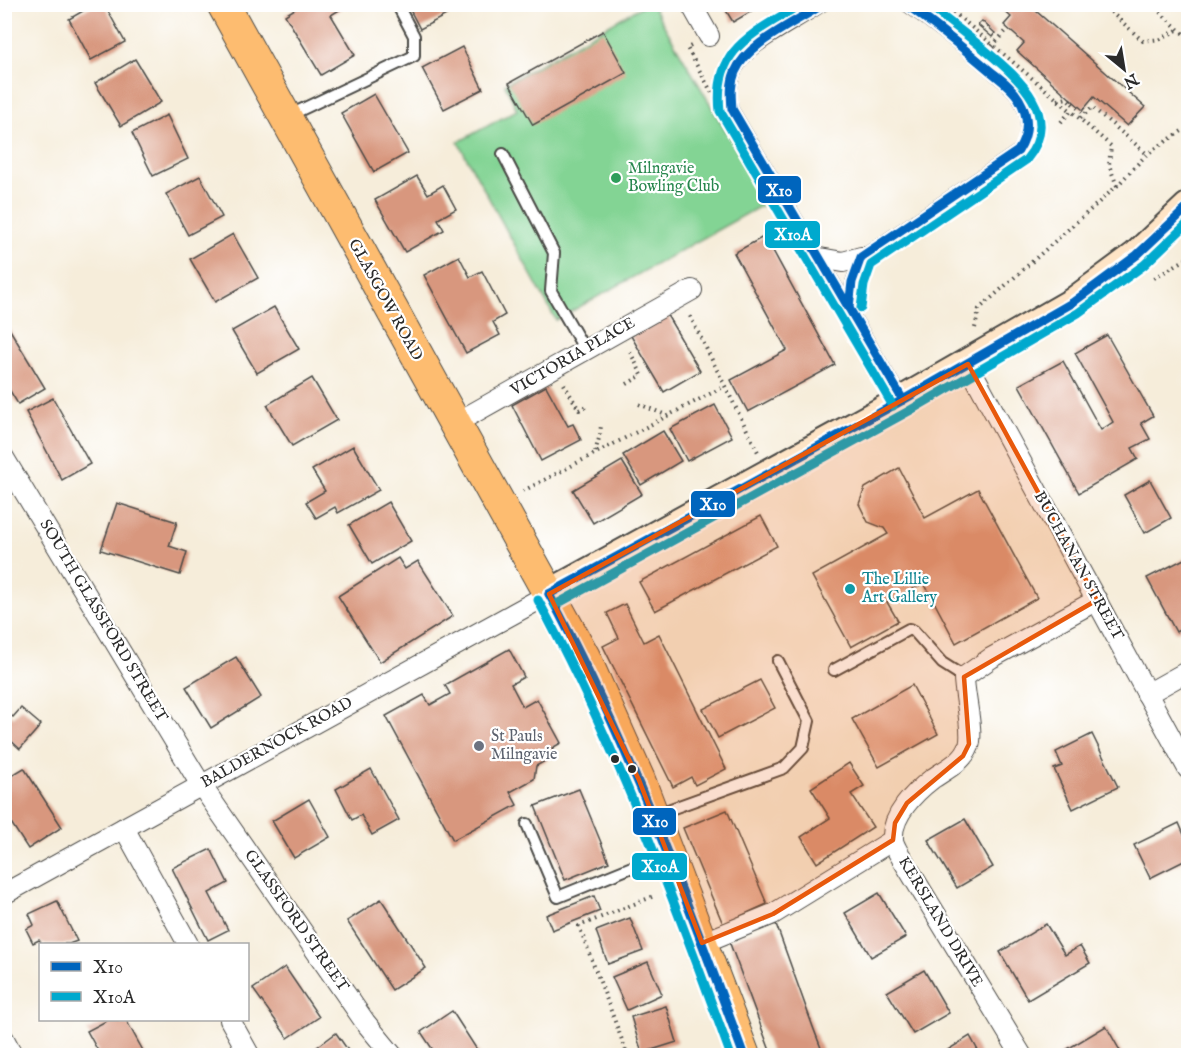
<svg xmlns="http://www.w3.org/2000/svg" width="1193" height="1060" font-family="'IM FELL English',serif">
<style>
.green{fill:#83d494;stroke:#578060;stroke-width:1.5}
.building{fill:#d8977e}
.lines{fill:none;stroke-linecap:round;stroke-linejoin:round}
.lane-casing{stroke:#494845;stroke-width:14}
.street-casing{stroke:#494845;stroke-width:22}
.secondary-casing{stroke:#494845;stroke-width:32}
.primary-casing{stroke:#494845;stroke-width:34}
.path{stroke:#494845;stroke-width:4;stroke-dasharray:1.5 4.5;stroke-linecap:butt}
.lane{stroke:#fff;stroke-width:10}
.street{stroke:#fff;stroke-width:20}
.secondary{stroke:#fee4c6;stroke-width:28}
.primary{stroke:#fdbc70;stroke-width:32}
.bus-1-casing{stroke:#fff;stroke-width:14}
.bus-2-casing{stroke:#fff;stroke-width:14}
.bus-1{stroke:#0065bd;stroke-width:9}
.bus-2{stroke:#00a9ce;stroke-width:9}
.marked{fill:#e8590c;fill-opacity:0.2;stroke:#e8590c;stroke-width:4.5;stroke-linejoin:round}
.leisure-dot{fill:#2e9e5b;stroke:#fff;stroke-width:2}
.culture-dot{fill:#0f9aa8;stroke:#fff;stroke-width:2}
.worship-dot{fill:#6b7280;stroke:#fff;stroke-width:2}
.bus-dot{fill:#2b2b2b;stroke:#fff;stroke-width:2}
.labels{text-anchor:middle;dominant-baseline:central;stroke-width:4.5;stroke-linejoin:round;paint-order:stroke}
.leisure-label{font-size:16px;fill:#27864d;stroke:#fff;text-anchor:start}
.street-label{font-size:16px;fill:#2b2b2b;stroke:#fff}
.culture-label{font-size:16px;fill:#0d838f;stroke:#fff;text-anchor:start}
.worship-label{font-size:16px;fill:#5b616d;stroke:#fff;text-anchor:start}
.line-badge{stroke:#fff;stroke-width:2}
.badge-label{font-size:16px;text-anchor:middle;font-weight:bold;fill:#fff}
</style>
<rect width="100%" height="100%" fill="#fff"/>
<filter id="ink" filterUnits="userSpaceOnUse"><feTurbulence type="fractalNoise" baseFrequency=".0167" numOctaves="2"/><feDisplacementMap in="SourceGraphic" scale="12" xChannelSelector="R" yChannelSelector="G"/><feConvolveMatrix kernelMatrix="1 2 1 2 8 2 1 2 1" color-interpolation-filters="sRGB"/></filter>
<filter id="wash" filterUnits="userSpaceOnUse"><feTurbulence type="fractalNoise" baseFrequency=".008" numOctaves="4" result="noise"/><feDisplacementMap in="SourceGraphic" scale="24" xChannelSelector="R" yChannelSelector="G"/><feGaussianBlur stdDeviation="1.35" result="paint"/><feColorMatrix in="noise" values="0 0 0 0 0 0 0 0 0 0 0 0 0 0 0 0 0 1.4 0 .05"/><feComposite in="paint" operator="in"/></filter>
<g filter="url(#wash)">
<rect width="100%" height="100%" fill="#f6edda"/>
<path class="green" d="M 644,5 L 652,5 L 768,202 L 556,320 L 458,142 L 517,110 L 505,84 Z"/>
<g id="blocks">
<g class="building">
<path d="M 95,4 L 104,4 L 125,42 L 91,60 L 69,19 Z"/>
<path d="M 303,4 L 338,4 L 341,9 L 331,15 L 355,55 L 321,75 L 285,15 Z"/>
<path d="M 407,4 L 448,4 L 452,12 L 420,29 Z"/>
<path d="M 722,4 L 764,4 L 733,22 Z"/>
<path d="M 997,4 L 1028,4 L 1145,107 L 1127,126 L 1094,97 L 1083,110 L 1017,51 L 1024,43 L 1004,25 L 1011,17 Z"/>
<path d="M 982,21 L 995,33 L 992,37 L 978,25 Z"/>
<path d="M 603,31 L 626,73 L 533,125 L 509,83 Z"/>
<path d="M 462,47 L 483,89 L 444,109 L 422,68 Z"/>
<path d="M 135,59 L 161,102 L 121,126 L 95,83 Z"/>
<path d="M 374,94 L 408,153 L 374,172 L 341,113 Z"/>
<path d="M 167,115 L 188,159 L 153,176 L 132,133 Z"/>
<path d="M 200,176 L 222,217 L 188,235 L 166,194 Z"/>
<path d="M 417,176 L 428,194 L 443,185 L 456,209 L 438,219 L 444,230 L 405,252 L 375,200 Z"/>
<path d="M 233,234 L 258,278 L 215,302 L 190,259 Z"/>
<path d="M 765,236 L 835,365 L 748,412 L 731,380 L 787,350 L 734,253 Z"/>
<path d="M 459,256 L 470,277 L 482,271 L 505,315 L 493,322 L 500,335 L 466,353 L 424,275 Z"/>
<path d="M 274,307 L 299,349 L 257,373 L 232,331 Z"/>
<path d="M 667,315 L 700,371 L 664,392 L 631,336 Z"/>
<path d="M 4,320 L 45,388 L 18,404 L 4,381 Z"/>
<path d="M 1107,335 L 1153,416 L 1141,423 L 1150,439 L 1132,448 L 1138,459 L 1079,493 L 1019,385 L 1063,361 L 1101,430 L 1113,422 L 1075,353 Z"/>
<path d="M 312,378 L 337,420 L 292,446 L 267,405 Z"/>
<path d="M 546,386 L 568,426 L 573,424 L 581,440 L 541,461 L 512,405 Z"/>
<path d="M 53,398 L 90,464 L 62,480 L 26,412 Z"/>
<path d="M 715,405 L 732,437 L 687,461 L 670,429 Z"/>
<path d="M 663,431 L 681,461 L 641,485 L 623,455 Z"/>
<path d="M 353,446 L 379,490 L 338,513 L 335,507 L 316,518 L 306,502 L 325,491 L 312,470 Z"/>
<path d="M 622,461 L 642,494 L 593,523 L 573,490 Z"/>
<path d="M 899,468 L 925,518 L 978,489 L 1037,598 L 956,643 L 924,583 L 887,602 L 898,621 L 851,647 L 812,576 L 888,534 L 884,528 L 868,522 L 859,504 L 865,488 Z"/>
<path d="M 1150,480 L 1171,518 L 1145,533 L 1124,495 Z"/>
<path d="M 388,502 L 411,541 L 372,564 L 349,525 Z"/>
<path d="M 117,503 L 177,522 L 169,546 L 187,552 L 180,575 L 101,550 Z"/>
<path d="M 761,516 L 777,546 L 655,611 L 639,582 Z"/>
<path d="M 1188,557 L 1188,625 L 1176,632 L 1147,578 Z"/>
<path d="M 398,558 L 405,569 L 418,561 L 453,616 L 380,662 L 338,596 Z"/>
<path d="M 625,604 L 644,642 L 659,634 L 726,769 L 695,785 L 691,777 L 673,787 L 603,646 L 619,638 L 607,613 Z"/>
<path d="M 509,649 L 524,677 L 511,684 L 523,707 L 537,699 L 561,743 L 552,748 L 556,755 L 536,766 L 534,779 L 510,792 L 517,805 L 453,840 L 386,716 L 424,695 L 430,705 L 450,694 L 445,685 Z"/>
<path d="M 236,657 L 261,697 L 211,728 L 186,687 Z"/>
<path d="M 760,680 L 775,708 L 718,738 L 703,709 Z"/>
<path d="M 912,685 L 938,734 L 879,767 L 852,719 Z"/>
<path d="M 21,708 L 41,725 L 20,749 L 7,737 L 4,739 L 4,710 L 13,717 Z"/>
<path d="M 1092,734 L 1118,787 L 1073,809 L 1054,769 L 1062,766 L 1056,752 Z"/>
<path d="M 849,763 L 864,786 L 851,794 L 873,827 L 817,863 L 801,837 L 830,818 L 811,788 Z"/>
<path d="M 24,768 L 62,827 L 28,849 L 10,821 L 4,824 L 4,780 Z"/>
<path d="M 371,769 L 399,820 L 372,835 L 361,815 L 352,820 L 336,789 Z"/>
<path d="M 579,789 L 609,862 L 565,880 L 535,806 Z"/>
<path d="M 309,799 L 330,837 L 294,858 L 272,821 Z"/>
<path d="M 727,810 L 767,904 L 723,924 L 683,828 Z"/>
<path d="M 965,819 L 993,867 L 957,888 L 928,840 Z"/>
<path d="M 1179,823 L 1188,844 L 1188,859 L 1150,878 L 1134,845 Z"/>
<path d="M 211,849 L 228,883 L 209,893 L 228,930 L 208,940 L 172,868 Z"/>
<path d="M 879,893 L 906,937 L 871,957 L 845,913 Z"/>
<path d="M 594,896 L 600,911 L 552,930 L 546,915 Z"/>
<path d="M 381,899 L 426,968 L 392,990 L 347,921 Z"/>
<path d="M 57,901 L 77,941 L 69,944 L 42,944 L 39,940 L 33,943 L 26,929 L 34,925 L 29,914 Z"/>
<path d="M 630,918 L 643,951 L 608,964 L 596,931 Z"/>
<path d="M 776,924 L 813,1027 L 824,1056 L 772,1056 L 729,941 Z"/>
<path d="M 1046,924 L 1065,955 L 1080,946 L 1090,963 L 1028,1000 L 1000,952 Z"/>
<path d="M 648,962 L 662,994 L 627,1010 L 612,977 Z"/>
<path d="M 285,967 L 319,1017 L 288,1038 L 253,989 Z"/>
<path d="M 924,970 L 949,1013 L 913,1034 L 887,992 Z"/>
<path d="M 666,1006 L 677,1042 L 642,1053 L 631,1017 Z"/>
<path d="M 452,1011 L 481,1056 L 437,1056 L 421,1032 Z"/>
<path d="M 108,1020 L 126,1020 L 146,1056 L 90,1056 L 98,1051 L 87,1031 Z"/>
<path d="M 1106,1026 L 1123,1056 L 1060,1056 L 1059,1054 Z"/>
<path d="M 336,1033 L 352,1056 L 305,1056 Z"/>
<path d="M 970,1036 L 981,1056 L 938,1056 Z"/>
</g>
</g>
</g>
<g filter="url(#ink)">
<use href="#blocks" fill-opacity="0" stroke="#494845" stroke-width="1.5"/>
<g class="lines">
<defs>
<g id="lane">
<path d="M 824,4 C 809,14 794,23 779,32 C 746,52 725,67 732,109 L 903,400"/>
<path d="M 288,116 L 414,56 L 414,36 L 397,4"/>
<path d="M 503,154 L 554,253 L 551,291 L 585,350"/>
<path d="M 849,307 L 852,282 L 861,257 L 1018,151 C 1030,136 1029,115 1019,99 C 1013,88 1002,81 993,73 C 965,49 935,25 905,4"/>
<path d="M 834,670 L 909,629 L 914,631 L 942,663 L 964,677"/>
<path d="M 654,815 L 784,768 L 803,748 L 809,721 L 778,661"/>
<path d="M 527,824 L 558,897 L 664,854"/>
</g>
<g id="street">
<path d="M 691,4 L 709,36"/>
<path d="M 820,258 L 843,262 L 861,257"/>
<path d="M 968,364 L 1188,769"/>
<path d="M 454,424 L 692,290"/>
<path d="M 4,458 L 201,785 L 365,1022 L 393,1056"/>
<path d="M 1147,694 L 1188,671"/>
<path d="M 124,828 L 188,944"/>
<path d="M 4,894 L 549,594"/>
<path d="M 702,943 L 773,914 L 893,840"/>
<path d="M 230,1020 L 250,1056"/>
<path d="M 4,1039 L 13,1056"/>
<path d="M 1022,1056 L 898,852 C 896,848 893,843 893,839 C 891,816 915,792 932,779 C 945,770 963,762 969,746 C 974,731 964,695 964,677 L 991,658 L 1097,600"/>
</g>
<path id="secondary" d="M 549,594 L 903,400 L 1072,303 L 1137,255 L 1188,207"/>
<path id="primary" d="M 223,4 L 584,657 L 639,780 L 744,1056"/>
</defs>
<use href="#lane" class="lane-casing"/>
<use href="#street" class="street-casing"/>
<use href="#secondary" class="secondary-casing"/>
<use href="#primary" class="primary-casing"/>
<g class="path">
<path d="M 944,4 L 1071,111"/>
<path d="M 1102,4 L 1143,41 L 1161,39 L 1179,29"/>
<path d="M 1151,4 L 1188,38"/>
<path d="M 691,46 L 687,48 L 712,93"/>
<path d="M 992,46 L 1008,29"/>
<path d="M 1072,99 L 1070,101 L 1085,115"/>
<path d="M 1058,100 L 1067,98 L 1070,101"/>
<path d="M 1061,122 L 1071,111 L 1080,119"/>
<path d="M 1117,186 L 1109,165 L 1111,146 L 1080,119 L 1092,107 L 1147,154"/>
<path d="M 1154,278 L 1188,258"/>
<path d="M 690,316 L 758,452"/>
<path d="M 975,328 L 979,309 L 1117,186 L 1147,154 L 1188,127"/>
<path d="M 564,384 L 579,410 L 589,405"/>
<path d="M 627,384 L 642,375 L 629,350"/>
<path d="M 639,404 L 666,415"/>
<path d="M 595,452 L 600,435 L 601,425"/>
<path d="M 523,491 L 725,386"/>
<path d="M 628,1056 L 579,926 L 654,896"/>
</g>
<use href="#lane" class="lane"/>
<use href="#street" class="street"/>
<use href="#secondary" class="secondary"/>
<use href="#primary" class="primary"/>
<defs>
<g id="bus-1">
<path d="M 823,4 C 797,22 747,43 735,72 C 730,84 731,96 732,109 L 903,400"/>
<path d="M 849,307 L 852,282 L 861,257 L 1018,151 C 1029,134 1029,116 1019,99 C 1012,87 1000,79 989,70 C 962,47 935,25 906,4"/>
<path d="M 549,594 L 903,400 L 1072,303 L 1137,255 L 1188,207"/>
<path d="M 549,594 C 628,742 686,898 744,1056"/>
</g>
<g id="bus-2">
<path d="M 801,4 C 754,34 713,47 720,111 L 893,406"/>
<path d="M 861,308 L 864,285 L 871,265 L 1026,160 C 1064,115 1017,77 985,50 C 966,34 946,19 926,4"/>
<path d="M 538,600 C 617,746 674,900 731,1056"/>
<path d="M 555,605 L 909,411 L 1078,313 L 1144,265 L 1188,223"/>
</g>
</defs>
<use href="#bus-1" class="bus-1-casing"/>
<use href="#bus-2" class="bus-2-casing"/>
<use href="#bus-1" class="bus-1"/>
<use href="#bus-2" class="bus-2"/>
</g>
</g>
<path class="marked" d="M 968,364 L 1097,600 L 964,677 L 969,744 L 963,756 L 907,803 L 895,823 L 893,840 L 773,914 L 702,943 L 639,780 L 549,594 Z"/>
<circle class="leisure-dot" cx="616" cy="178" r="6"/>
<circle class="culture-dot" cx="850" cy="589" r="6"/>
<circle class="worship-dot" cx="479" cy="746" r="6"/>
<g class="bus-dot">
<circle cx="615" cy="759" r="5"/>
<circle cx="632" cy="769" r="5"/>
</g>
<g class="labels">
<g class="leisure-label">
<text x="628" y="169">Milngavie<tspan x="628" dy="18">Bowling Club</tspan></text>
</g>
<g class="street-label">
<text transform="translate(385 300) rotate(61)">GLASGOW ROAD</text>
<text transform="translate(573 357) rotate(-30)">VICTORIA PLACE</text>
<text transform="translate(1078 566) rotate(61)">BUCHANAN STREET</text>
<text transform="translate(103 621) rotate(59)">SOUTH GLASSFORD STREET</text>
<text transform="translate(277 743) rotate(-29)">BALDERNOCK ROAD</text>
<text transform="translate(296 921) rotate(55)">GLASSFORD STREET</text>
<text transform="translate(940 922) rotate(59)">KERSLAND DRIVE</text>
</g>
<g class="culture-label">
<text x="862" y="580">The Lillie<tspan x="862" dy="18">Art Gallery</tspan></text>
</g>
<g class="worship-label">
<text x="491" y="737">St Pauls<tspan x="491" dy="18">Milngavie</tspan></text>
</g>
</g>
<g class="line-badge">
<rect x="757" y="175" width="45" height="29" rx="6" fill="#0065bd"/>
<rect x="764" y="220" width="57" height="29" rx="6" fill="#00a9ce"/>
<rect x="690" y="490" width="46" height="28" rx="6" fill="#0065bd"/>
<rect x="632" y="807" width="45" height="29" rx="6" fill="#0065bd"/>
<rect x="631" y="852" width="57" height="29" rx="6" fill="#00a9ce"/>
</g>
<g class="badge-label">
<text x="779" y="196">X10</text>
<text x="793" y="240">X10A</text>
<text x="713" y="510">X10</text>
<text x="655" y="827">X10</text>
<text x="660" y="872">X10A</text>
</g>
<rect width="1193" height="1060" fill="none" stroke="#fff" stroke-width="24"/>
<rect x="39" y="943" width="210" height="78" fill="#ffffff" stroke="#aaaaaa" stroke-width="1.5"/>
<rect x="51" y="962" width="30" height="9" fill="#0065bd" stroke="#aaaaaa" stroke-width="1.5"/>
<text x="93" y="973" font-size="18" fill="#2b2b2b">X10</text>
<rect x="51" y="992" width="30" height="9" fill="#00a9ce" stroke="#aaaaaa" stroke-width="1.5"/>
<text x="93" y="1003" font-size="18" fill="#2b2b2b">X10A</text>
<g transform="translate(1124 69) rotate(150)" stroke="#ffffff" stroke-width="4.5" paint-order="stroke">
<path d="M0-4.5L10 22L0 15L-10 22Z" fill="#2b2b2b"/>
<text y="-9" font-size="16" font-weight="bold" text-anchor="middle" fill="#2b2b2b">N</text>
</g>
</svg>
